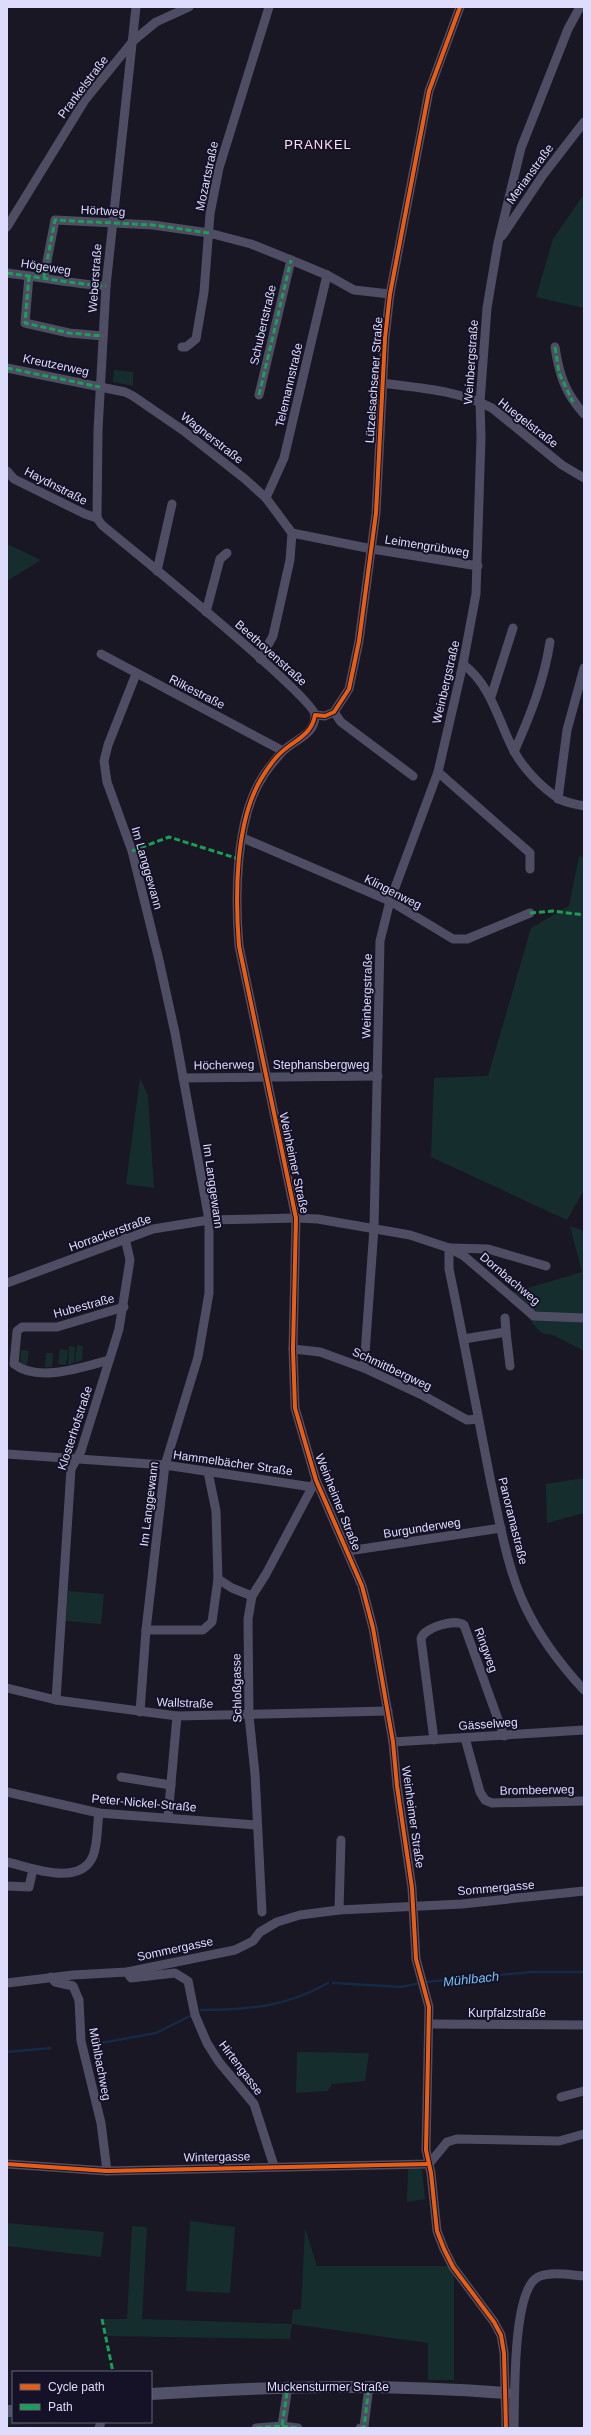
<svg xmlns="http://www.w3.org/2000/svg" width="591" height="2435" font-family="Arial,sans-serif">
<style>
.green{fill:#162d2d}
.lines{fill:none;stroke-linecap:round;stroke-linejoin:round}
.stream{stroke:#142a47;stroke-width:2.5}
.street{stroke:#4e4d63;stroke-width:9}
.secondary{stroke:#515269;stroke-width:12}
.quiet{stroke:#1a9f57;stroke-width:3;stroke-dasharray:6 3;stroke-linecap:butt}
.cycleway-casing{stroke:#151228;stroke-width:6}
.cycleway{stroke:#e95d12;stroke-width:4}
.labels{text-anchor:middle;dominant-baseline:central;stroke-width:4;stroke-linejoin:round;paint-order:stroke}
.street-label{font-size:12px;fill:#dedcfc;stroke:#151228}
.neighbourhood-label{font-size:13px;letter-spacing:1px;fill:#fcdef3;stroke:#151228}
.water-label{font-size:13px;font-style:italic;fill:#73c0f3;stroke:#151228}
</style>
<rect width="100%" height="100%" fill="#181723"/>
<g class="green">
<path d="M 584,194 L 584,308 L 536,297 L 553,239 Z"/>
<path d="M 114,370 L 133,372 L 133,386 L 113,382 Z"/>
<path d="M 7,544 L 41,560 L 7,581 Z"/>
<path d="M 579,856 L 584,857 L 584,1190 L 567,1220 L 431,1157 L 434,1078 L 488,1076 L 531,928 L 569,906 Z"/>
<path d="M 140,1078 L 148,1096 L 154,1188 L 126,1184 Z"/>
<path d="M 570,1226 L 584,1231 L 584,1351 L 553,1335 L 541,1333 L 508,1294 L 582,1272 Z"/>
<path d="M 77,1345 L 83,1346 L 82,1360 L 75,1363 Z"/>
<path d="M 69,1346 L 75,1347 L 74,1363 L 68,1365 Z"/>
<path d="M 60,1349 L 68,1350 L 66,1365 L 58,1364 Z"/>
<path d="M 21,1350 L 29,1351 L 27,1366 L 20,1364 Z"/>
<path d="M 46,1353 L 53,1353 L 52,1367 L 45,1367 Z"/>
<path d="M 584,1478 L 584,1513 L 547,1523 L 546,1484 Z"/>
<path d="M 68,1591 L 104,1594 L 101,1624 L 66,1621 Z"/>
<path d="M 297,2052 L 369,2053 L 365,2081 L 332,2084 L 328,2091 L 296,2093 Z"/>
<path d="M 408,2168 L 418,2168 L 422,2170 L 425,2199 L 407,2202 Z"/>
<path d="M 190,2221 L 235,2227 L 230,2293 L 186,2291 Z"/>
<path d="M 7,2223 L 104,2232 L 101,2257 L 7,2246 Z"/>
<path d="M 132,2226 L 147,2227 L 142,2319 L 291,2324 L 293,2310 L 301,2309 L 305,2228 L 317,2266 L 454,2266 L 454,2380 L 428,2380 L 428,2343 L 292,2324 L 290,2339 L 107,2336 L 104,2319 L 127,2319 Z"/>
<path d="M 7,2416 L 13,2416 L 13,2422 L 90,2422 L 7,2425 Z"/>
</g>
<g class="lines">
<g class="stream">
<path d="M 425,1982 L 531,1972 L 584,1972"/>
<path d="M 333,1983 L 401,1987 L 420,1983"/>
<path d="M 201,2010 C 248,2010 286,2007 328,1983"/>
<path d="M 101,2043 L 156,2033 L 192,2015"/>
<path d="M 7,2052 L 50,2048"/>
</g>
<g class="street">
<path d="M 7,227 L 85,100 L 133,41 L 156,22 L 189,7"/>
<path d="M 502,236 L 543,175 L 584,122"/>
<path d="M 7,273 C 40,277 73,284 106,286"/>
<path d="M 29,276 L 25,323 L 69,333 L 103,336"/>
<path d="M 44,277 L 55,220 L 153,225 L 209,233 L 251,244 L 291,260 L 327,275 L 354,290 L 390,294"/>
<path d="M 182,347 L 186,347 L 196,339 L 204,292 L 210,214 L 219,168 L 269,7"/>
<path d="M 555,347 C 559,374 565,393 584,414"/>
<path d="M 7,368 L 125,392 L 133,396 L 184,431 L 245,479 L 266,498 L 292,533 L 290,560 L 273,636 L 260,659"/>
<path d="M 382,383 C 420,388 458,390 492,408 L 562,465 L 584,478"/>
<path d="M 259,395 L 291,260"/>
<path d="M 7,471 L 14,479 L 85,514 L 97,518"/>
<path d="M 266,498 L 284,458 L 327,275"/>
<path d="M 97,518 L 102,525 C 129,547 314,697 315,715 C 316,735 293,740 282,752 C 275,760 267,769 262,778 C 235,820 235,898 239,946 L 296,1218 L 293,1349 L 295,1408 L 316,1480 L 362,1586 L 373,1628 L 393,1742 L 397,1786 L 412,1888 L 416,1959 L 429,2007 L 426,2150 L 431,2173 L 437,2231 L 444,2249 L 453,2267 L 494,2322 L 501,2335 L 504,2353 L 506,2428"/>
<path d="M 97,518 L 98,430 L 106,286 L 136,7"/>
<path d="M 292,533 L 372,549 L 478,566"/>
<path d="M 157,571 L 172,504"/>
<path d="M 206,612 L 220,559 L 227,553"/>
<path d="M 101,654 L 283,751"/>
<path d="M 463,664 C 492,686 498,721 514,751 C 523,768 541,787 558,798 C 565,803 576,804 584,806"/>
<path d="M 136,674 L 108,745 L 104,761 L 107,782 L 132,851 L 159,960 L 175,1033 L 209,1220 L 209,1293 L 198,1357 L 165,1465 L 146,1630 L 140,1712"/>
<path d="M 491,697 L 513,628"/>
<path d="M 334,712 L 341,722 L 413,776"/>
<path d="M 315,715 L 325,716 L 334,712 L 349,689 L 359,641 L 376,513 L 385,338 L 390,294 L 429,91 L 460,7"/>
<path d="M 514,752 C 530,716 544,681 550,642"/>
<path d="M 438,772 L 530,853 L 530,869"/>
<path d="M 558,799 L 567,730 L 584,668"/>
<path d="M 243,838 L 390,901 L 453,939 L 467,939 L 530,913"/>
<path d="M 183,1078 L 378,1076"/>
<path d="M 449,1248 L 449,1269 C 464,1340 477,1412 491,1483 C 500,1523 507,1568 525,1606 C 540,1638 560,1664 584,1690"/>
<path d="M 450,1248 L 488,1249 L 546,1266"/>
<path d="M 7,1283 L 153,1229 L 209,1220 L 296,1218 L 318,1219 L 410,1235 L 449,1248 L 464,1256 L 534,1316 L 584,1318"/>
<path d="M 505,1318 L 506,1332"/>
<path d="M 464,1339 L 506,1332 L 510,1366"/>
<path d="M 293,1349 L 320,1352 L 364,1368 L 424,1396 L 467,1420 L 478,1419"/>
<path d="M 109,1360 C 83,1367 38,1383 14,1364 L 17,1331 L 22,1327 L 57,1327 L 124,1307"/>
<path d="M 364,1368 L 374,1228 L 380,941 L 390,901 L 438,772 L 463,664 L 476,594 L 481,437 L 480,402 L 487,308 L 498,243 L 521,148 L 568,29 L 580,7"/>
<path d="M 7,1454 L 165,1465 L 312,1487"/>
<path d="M 348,1551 L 501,1528"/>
<path d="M 218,1579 L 232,1588 L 252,1596"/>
<path d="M 146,1630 L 203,1630 L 212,1622 L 218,1579 L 216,1511 L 208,1472"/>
<path d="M 7,1688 L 56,1700 L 177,1716 L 388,1711"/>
<path d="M 56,1700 L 71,1469 L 81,1451 L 119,1329 L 130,1260 L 125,1238"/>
<path d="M 465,1738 L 480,1792 L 485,1800 L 492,1803 L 584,1801"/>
<path d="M 434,1740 L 421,1639 C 423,1628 455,1618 464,1625 L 504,1736"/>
<path d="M 393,1742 L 584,1730"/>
<path d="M 121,1777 L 171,1785"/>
<path d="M 7,1792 L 99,1813 L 256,1825"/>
<path d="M 168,1817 L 177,1716"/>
<path d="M 7,1862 C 32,1868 80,1887 93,1856 C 98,1844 97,1826 99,1813"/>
<path d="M 7,1886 L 29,1887 L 33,1869"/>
<path d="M 339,1910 L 341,1840"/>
<path d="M 262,1912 L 255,1774 L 249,1716 L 248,1619 L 252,1596 L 266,1574 L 316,1480"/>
<path d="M 127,1972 L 131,1978 L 175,1973 L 188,1981 L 195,2015 L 207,2043 L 219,2062 L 254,2104 L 274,2166"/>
<path d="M 51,1977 L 55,1982 L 73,1986 L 79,2000 L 81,2041 L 101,2123 L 107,2171"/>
<path d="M 7,1983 L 73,1975 L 127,1972 L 235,1950 L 253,1941 L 260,1932 L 277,1922 L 300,1915 L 339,1910 L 462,1904 L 584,1891"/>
<path d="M 430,2024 L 584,2025"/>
<path d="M 561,2097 L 584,2091"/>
<path d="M 7,2164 L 107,2171 L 429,2164 L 447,2142 L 457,2139 L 559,2141 L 584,2134"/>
<path d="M 282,2426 L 298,2428"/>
<path d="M 99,2428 L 101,2422"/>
<path d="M 256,2428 L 282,2426 L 288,2386"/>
<path d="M 360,2428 L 364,2427 L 369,2386"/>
<path d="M 514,2428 C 515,2400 512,2290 538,2277 C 551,2271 571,2275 584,2276"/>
</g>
<g class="secondary">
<path d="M 151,2394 C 272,2386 384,2384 506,2393"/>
<path d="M 7,2411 L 13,2411"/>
</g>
<g class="quiet">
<path d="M 7,273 C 40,277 73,284 106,286"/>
<path d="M 29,276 L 25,323 L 69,333 L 103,336"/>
<path d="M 44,277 L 55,220 L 153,225 L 209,233"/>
<path d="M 555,347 L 559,373 L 573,402"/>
<path d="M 7,368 L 100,387"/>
<path d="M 259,395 L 291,260"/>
<path d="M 132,851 L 169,837 L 239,859"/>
<path d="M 530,913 L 553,911 L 584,915"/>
<path d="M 102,2319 L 113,2372"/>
<path d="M 282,2426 L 298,2428"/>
<path d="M 256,2428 L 282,2426 L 288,2386"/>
<path d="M 360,2428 L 364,2427 L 369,2386"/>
</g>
<defs>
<g id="cycleway">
<path d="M 460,7 L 429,91 L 390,294 L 385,338 L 376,513 L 359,641 L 349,689 L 334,712 L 325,716 L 315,715 C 312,734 297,739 284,750 C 275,757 267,769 261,779 C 235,823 235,896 239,946 L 296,1218 L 293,1349 L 295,1408 L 316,1480 L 362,1586 L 373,1628 L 393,1742 L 397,1786 L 412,1888 L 416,1959 L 429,2007 L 426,2150 L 431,2173 L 437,2231 L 444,2249 L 453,2267 L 494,2322 L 501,2335 L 504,2353 L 506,2428"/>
<path d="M 7,2164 L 107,2171 L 429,2164"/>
</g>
</defs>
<use href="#cycleway" class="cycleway-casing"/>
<use href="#cycleway" class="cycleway"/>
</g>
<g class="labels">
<g class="street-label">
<text transform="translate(83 87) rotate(-53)">Prankelstraße</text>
<text transform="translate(530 174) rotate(-54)">Merianstraße</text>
<text transform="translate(207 176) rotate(-78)">Mozartstraße</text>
<text transform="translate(103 211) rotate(3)">Hörtweg</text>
<text transform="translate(46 267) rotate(9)">Högeweg</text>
<text transform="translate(95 278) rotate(-86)">Weberstraße</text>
<text transform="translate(263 325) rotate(-77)">Schubertstraße</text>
<text transform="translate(471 362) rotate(-86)">Weinbergstraße</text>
<text transform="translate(56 365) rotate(12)">Kreutzerweg</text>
<text transform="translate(374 380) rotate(-86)">Lützelsachsener Straße</text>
<text transform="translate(289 385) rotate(-77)">Telemannstraße</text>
<text transform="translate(528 423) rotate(38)">Huegelstraße</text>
<text transform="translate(212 438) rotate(38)">Wagnerstraße</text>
<text transform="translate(56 486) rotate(27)">Haydnstraße</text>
<text transform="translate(427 546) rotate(9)">Leimengrübweg</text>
<text transform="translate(271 653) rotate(42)">Beethovenstraße</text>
<text transform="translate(446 682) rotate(-77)">Weinbergstraße</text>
<text transform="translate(197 692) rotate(27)">Rilkestraße</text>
<text transform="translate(147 868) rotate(74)">Im Langgewann</text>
<text transform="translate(393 892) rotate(27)">Klingenweg</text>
<text transform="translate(367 996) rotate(-89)">Weinbergstraße</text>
<text transform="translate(224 1065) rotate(-1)">Höcherweg</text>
<text x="321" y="1065">Stephansbergweg</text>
<text transform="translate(294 1163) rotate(78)">Weinheimer Straße</text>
<text transform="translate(213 1186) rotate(82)">Im Langgewann</text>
<text transform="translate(110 1233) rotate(-20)">Horrackerstraße</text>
<text transform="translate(510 1279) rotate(40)">Dornbachweg</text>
<text transform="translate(84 1306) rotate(-15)">Hubestraße</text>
<text transform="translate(392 1369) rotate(25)">Schmittbergweg</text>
<text transform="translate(75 1428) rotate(-72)">Klosterhofstraße</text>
<text transform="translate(233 1463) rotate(8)">Hammelbächer Straße</text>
<text transform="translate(338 1502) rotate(68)">Weinheimer Straße</text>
<text transform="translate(149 1504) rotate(-83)">Im Langgewann</text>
<text transform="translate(513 1521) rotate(76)">Panoramastraße</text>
<text transform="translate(422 1528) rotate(-9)">Burgunderweg</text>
<text transform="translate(486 1650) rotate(70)">Ringweg</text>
<text transform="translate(237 1688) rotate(-91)">Schloßgasse</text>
<text transform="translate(185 1703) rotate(2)">Wallstraße</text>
<text transform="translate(488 1724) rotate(-4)">Gässelweg</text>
<text transform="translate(537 1790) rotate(-1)">Brombeerweg</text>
<text transform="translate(144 1803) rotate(5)">Peter-Nickel-Straße</text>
<text transform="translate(413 1817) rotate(82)">Weinheimer Straße</text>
<text transform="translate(496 1888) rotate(-5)">Sommergasse</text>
<text transform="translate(175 1949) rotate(-12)">Sommergasse</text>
<text x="507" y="2013">Kurpfalzstraße</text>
<text transform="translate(100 2064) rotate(79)">Mühlbachweg</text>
<text transform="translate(241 2068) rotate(53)">Hirtengasse</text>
<text transform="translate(217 2157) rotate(-1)">Wintergasse</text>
<text x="328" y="2387">Muckensturmer Straße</text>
</g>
<g class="neighbourhood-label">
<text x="318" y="144">PRANKEL</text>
</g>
<g class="water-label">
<text transform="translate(471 1979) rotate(-6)">Mühlbach</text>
</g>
</g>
<rect width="591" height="2435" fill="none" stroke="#dedcfc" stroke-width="16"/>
<rect x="12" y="2371" width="140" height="52" fill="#151228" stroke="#65637d"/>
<rect x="20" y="2384" width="20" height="6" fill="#e95d12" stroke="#65637d"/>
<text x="48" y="2391" font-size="12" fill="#dedcfc">Cycle path</text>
<rect x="20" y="2404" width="20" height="6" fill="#1a9f57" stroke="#65637d"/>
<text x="48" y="2411" font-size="12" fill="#dedcfc">Path</text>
</svg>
